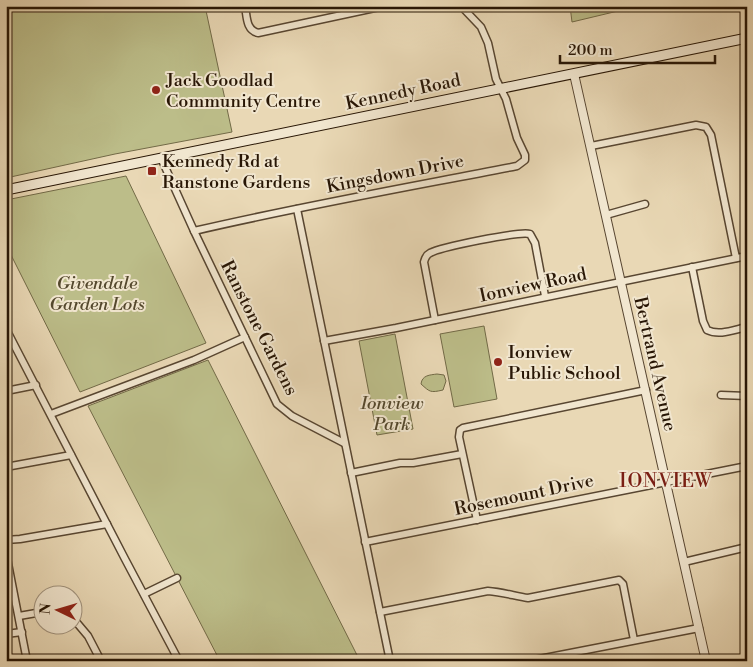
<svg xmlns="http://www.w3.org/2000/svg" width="753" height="667" font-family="'Libre Bodoni',serif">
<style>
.green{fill:#bcbd89;stroke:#726a47}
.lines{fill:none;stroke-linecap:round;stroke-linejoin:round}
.minor-casing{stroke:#584631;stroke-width:9}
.tertiary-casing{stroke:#584631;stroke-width:10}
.secondary-casing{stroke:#281605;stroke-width:11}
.minor{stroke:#f1e6cf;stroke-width:6}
.tertiary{stroke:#f1e6cf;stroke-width:8}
.secondary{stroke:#f1e6cf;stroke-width:9}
.poi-dot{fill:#8f2418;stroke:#f1e6cf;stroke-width:2}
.labels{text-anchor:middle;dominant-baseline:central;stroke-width:4;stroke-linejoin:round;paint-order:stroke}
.poi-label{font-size:18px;fill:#281605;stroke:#f1e6cf;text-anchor:start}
.street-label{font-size:18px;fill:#281605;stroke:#f1e6cf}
.park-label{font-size:18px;font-style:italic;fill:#54482d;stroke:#f1e6cf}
.neighbourhood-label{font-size:19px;letter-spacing:1px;fill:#7a1f14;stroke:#f1e6cf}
</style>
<rect width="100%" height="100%" fill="#e9d8b5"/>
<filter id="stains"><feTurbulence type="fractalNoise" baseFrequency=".004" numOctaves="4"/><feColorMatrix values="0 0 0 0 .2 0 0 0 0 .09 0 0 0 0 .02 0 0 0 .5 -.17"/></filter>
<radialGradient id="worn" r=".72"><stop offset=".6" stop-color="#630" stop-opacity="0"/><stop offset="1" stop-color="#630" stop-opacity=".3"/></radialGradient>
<g class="green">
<path d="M 6,6 L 205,6 L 232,132 L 115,154 L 6,178 Z"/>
<path d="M 570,6 L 639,6 L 572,22 Z"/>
<path d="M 126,176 L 206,343 L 80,392 L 6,245 L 6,200 Z"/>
<path d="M 484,326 L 497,399 L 454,407 L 440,334 Z"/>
<path d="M 395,334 L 413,429 L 377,435 L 359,341 Z"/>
<path d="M 208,360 L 360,661 L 220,661 L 88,406 Z"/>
<path d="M 437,374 L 444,375 L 446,381 L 443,390 C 430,393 430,392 421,384 C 422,375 430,375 437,374 Z"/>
</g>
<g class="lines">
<defs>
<g id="minor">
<path d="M 245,6 C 247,17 246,30 258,33 L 384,6"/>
<path d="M 591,146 L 696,125 L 706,127 L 711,135 L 736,258"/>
<path d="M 161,158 L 194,231 L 277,404 L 292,416 L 344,443"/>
<path d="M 297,209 L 390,661"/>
<path d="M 606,215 L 645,204"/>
<path d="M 194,231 C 301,206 409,187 517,166 L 525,160 L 525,155 L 517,138 L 506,99 L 496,79 L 488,43 L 481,27 L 461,6"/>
<path d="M 692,267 L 703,321 L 707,330 C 719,336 733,330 747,327"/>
<path d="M 435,320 L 424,262 C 425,258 426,255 430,253 C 441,247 519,231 530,234 L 535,243 L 545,296"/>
<path d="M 6,329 L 125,559 L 179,661"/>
<path d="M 324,341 L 396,328 L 747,256"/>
<path d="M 6,391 L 36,385"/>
<path d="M 721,395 L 747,396"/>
<path d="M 51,414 L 194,360 L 245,337"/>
<path d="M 6,467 L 71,455"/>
<path d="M 351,473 L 400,463 L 413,463 L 462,454"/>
<path d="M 477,520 L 459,437 L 460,430 L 463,428 L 646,390"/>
<path d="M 6,540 L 20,539 L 107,524"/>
<path d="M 365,542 L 747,466"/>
<path d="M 6,553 L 27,661"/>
<path d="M 684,562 L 747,547"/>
<path d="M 144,594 L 177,578"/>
<path d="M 380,612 L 488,591 C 502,592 515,596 528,598 L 619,580 L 623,584 L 634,640"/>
<path d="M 19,616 L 42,612"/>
<path d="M 72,617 L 88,636 L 101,661"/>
<path d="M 6,634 L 22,632"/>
<path d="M 529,661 L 699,628"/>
</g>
<path id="tertiary" d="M 574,74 L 706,661"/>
<path id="secondary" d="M 6,190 L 747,38"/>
</defs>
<use href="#minor" class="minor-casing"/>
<use href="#tertiary" class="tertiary-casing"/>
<use href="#secondary" class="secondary-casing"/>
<use href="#minor" class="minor"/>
<use href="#tertiary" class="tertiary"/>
<use href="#secondary" class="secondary"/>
</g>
<g class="poi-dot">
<circle cx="156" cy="90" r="5"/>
<rect x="147" y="166" width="10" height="10" rx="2.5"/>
<circle cx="498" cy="362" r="5"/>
</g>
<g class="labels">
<g class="poi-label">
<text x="166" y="80">Jack Goodlad<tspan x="166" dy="21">Community Centre</tspan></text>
<text x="162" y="161">Kennedy Rd at<tspan x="162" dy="21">Ranstone Gardens</tspan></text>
<text x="508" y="352">Ionview<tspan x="508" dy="21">Public School</tspan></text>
</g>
<g class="street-label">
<text transform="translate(403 92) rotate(-12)">Kennedy Road</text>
<text transform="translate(395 174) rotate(-11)">Kingsdown Drive</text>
<text transform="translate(533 285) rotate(-12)">Ionview Road</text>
<text transform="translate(259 328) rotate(63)">Ranstone Gardens</text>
<text transform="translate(655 364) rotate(77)">Bertrand Avenue</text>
<text transform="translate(524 495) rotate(-12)">Rosemount Drive</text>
</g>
<g class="park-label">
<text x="97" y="283">Givendale<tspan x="97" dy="21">Garden Lots</tspan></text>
<text x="392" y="403">Ionview<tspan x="392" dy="21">Park</tspan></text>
</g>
<g class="neighbourhood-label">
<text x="666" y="481">IONVIEW</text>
</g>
</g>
<rect width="753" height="667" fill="none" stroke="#e9d8b5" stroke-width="25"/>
<rect x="8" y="8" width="738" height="652" fill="none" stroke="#281605" stroke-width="2.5"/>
<rect x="12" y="12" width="728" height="642" fill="none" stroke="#281605"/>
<g transform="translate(58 610) rotate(275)"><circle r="24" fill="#f1e6cf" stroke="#a1937e"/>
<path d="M0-4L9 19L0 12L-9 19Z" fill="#8f2418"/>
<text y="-8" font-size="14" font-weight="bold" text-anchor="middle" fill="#281605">N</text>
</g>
<path d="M560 55v8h155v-8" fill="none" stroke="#281605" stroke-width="2.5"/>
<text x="568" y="55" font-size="15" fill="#281605" stroke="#f1e6cf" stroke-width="4" paint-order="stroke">200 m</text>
<rect width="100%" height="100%" filter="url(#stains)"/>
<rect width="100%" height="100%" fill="url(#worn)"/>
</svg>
